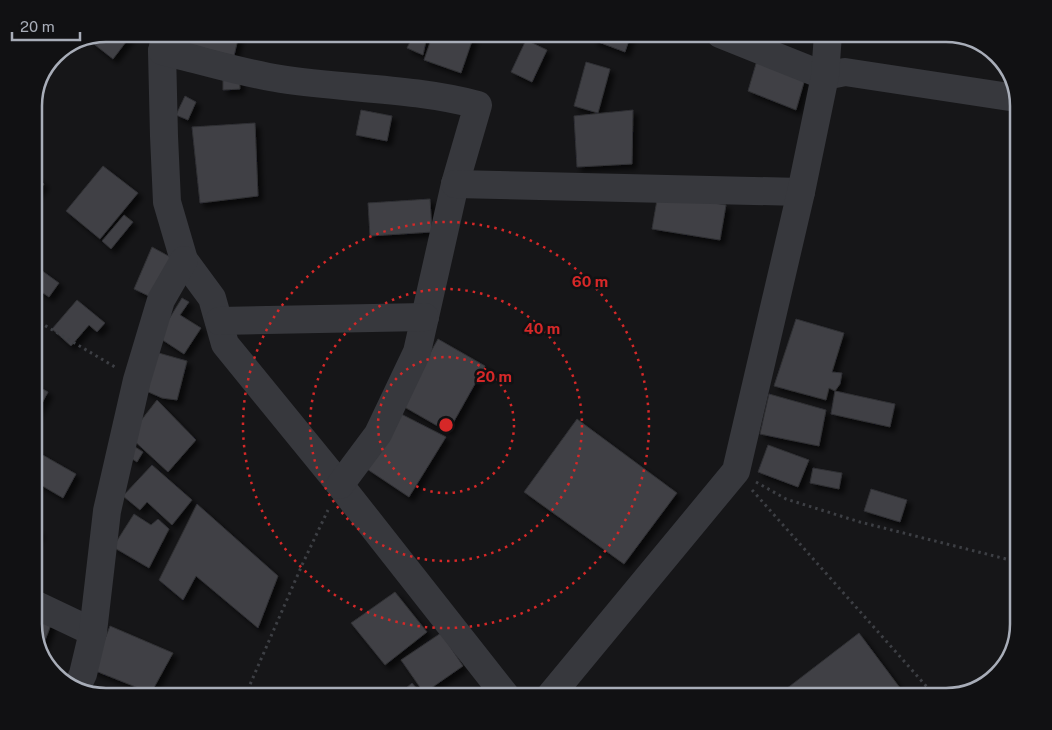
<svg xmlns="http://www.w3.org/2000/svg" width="1052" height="730" font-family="'Public Sans',sans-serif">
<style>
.building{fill:#404145;stroke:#303034;filter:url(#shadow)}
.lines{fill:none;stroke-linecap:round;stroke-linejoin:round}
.path{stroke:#3d3f44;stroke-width:3;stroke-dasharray:2.5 4;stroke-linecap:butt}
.minor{stroke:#37383d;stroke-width:28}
.ring{fill:none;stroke:#d62828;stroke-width:2.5;stroke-dasharray:2.5 5}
.rim{fill:none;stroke:#a8adb8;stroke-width:2.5}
.centre{fill:#d62828;stroke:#111113;stroke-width:2.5}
.ring-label{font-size:15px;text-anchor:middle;font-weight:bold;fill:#d62828;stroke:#111113;stroke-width:5;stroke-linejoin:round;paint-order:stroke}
</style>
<defs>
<filter id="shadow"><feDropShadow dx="4.5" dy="4.5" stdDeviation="2.5" flood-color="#0009"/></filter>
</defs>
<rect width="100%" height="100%" fill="#161618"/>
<g class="building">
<path d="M 107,34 L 132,34 L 113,59 L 90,41 Z"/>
<path d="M 179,34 L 239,34 L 234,56 L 177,41 Z"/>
<path d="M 414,34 L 424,34 L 427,36 L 423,55 L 407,48 Z"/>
<path d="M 431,34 L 474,35 L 461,73 L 424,60 L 433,34 Z"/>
<path d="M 595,34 L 631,34 L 625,52 L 593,40 Z"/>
<path d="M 526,40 L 547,50 L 532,82 L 511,72 Z"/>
<path d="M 763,40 L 811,58 L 796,110 L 748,91 Z"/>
<path d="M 586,62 L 610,69 L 598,113 L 574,106 Z"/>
<path d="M 223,71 L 239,71 L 240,89 L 223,90 Z"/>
<path d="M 185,96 L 196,102 L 188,120 L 176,115 Z"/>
<path d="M 361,110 L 392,116 L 387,141 L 356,135 Z"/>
<path d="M 633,110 L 632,164 L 577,167 L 574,116 Z"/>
<path d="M 255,123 L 258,196 L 200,203 L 192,127 Z"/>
<path d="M 103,166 L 138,193 L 100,239 L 66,211 Z"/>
<path d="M 34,175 L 44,184 L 34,197 Z"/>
<path d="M 658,194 L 726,205 L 720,240 L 652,229 Z"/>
<path d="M 430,199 L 432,232 L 370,236 L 368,203 Z"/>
<path d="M 124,215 L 133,222 L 111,249 L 102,241 Z"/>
<path d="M 152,247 L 172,258 L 153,298 L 134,289 Z"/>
<path d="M 41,270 L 59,283 L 49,297 L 34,287 L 34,279 Z"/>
<path d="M 182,298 L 189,302 L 180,315 L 201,328 L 184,354 L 158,337 Z"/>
<path d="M 77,300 L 105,323 L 97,332 L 89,325 L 71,346 L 52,329 Z"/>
<path d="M 796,319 L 844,333 L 832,372 L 842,373 L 840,384 L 835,391 L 829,388 L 826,400 L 774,386 Z"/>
<path d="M 438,339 L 485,366 L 448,432 L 401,405 Z"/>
<path d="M 155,352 L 187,361 L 177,400 L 162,398 L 144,390 Z"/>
<path d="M 34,384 L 48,392 L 34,418 Z"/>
<path d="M 835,391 L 895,404 L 890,427 L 831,414 Z"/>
<path d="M 769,394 L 826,410 L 819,446 L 760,434 Z"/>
<path d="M 157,400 L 196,440 L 168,472 L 129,436 Z"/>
<path d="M 401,414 L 446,437 L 409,497 L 367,469 Z"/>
<path d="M 577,419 L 677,493 L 624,564 L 524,492 Z"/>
<path d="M 132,445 L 143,452 L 137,462 L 126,455 Z"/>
<path d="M 768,445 L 809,460 L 798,487 L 758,472 Z"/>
<path d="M 34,450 L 76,474 L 63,498 L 34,481 Z"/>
<path d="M 152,465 L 192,500 L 172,525 L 147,502 L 140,510 L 123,496 Z"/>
<path d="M 813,468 L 842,473 L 839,489 L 810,483 Z"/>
<path d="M 871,489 L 907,500 L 900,522 L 864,511 Z"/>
<path d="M 197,504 L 278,576 L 258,628 L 196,576 L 183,600 L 159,580 Z"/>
<path d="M 134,514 L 151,525 L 158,519 L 169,529 L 149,568 L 113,547 Z"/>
<path d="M 34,528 L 40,532 L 34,542 Z"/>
<path d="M 395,592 L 427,632 L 385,665 L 351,623 Z"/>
<path d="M 34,606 L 55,614 L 41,651 L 34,628 Z"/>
<path d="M 110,626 L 173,653 L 151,693 L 93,670 Z"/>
<path d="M 441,633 L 463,666 L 424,693 L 401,660 Z"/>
<path d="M 859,633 L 906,696 L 777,696 Z"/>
<path d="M 412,683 L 423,696 L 397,696 Z"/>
</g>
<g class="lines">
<g class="path">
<path d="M 34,319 L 115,367"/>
<path d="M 756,482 L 786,499 L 860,522 L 1018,562"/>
<path d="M 752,490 L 935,696"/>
<path d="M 245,696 L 302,565 L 328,510"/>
</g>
<g class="minor">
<path d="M 166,34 L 162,51 L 164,136 L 167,202 L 184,260 L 212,298 L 225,344 L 340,485 L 506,696"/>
<path d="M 720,34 L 825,76 L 845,72 L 1016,98"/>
<path d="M 162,51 C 201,60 242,73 281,79 C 347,89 413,88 478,105 L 455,184 L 417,352 L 378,434 L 340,485"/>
<path d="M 455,184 L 801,192"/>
<path d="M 219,321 L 425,317"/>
<path d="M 34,604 L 93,632"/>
<path d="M 77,687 L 83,674 L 93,632 L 107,511 L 137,380 L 161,300 L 184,260"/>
<path d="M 550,696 L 736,471 L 801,192 L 825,76 L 828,34"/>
</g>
</g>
<g class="ring">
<circle cx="446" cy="425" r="68"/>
<circle cx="446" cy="425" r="136"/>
<circle cx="446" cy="425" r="203"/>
</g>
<path d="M0 0H1052V730H0ZM106 42H946A64 64 0 0 1 1010 106V624A64 64 0 0 1 946 688H106A64 64 0 0 1 42 624V106A64 64 0 0 1 106 42Z" fill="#111113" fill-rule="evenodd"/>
<path class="rim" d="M106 42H946A64 64 0 0 1 1010 106V624A64 64 0 0 1 946 688H106A64 64 0 0 1 42 624V106A64 64 0 0 1 106 42Z"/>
<circle cx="446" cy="425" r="8" class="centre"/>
<g class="ring-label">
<text x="590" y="287">60 m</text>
<text x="542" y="334">40 m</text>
<text x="494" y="382">20 m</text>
</g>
<path d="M12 32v8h68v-8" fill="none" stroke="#a8adb8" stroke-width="2.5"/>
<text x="20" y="32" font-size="15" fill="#a8adb8" stroke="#111113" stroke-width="4" paint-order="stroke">20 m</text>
</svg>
